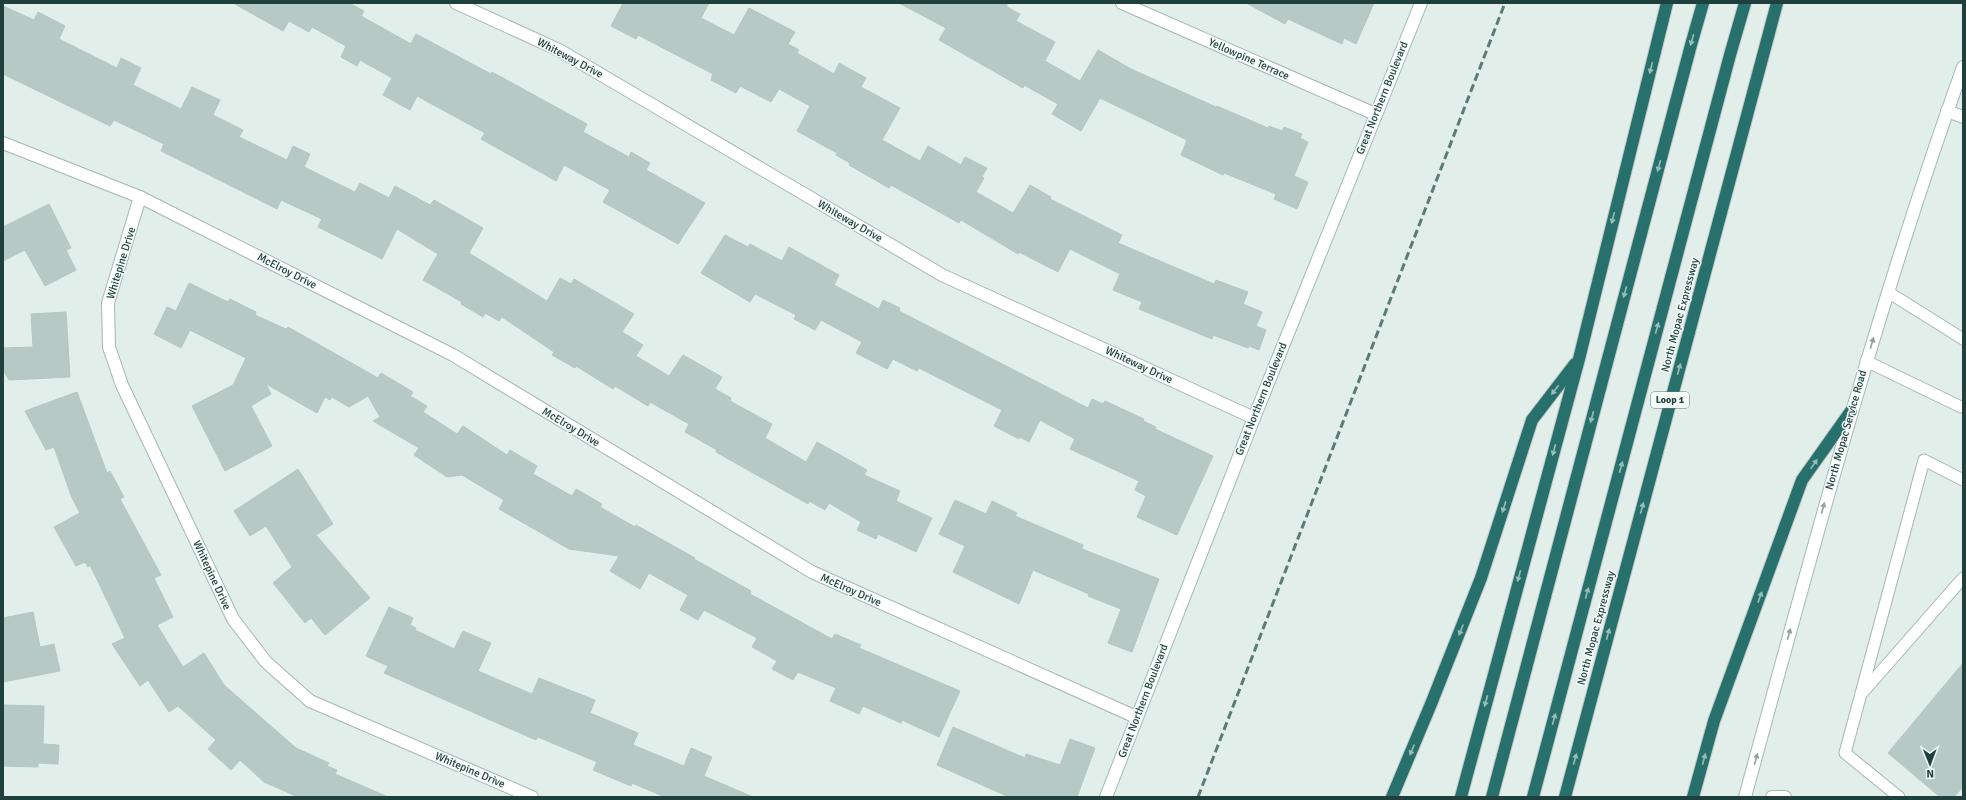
<svg xmlns="http://www.w3.org/2000/svg" width="1966" height="800" font-family="Signika,sans-serif">
<style>
.building{fill:#b7c9c4;stroke:#b3c8c3}
.lines{fill:none;stroke-linecap:round;stroke-linejoin:round}
.lane-casing{stroke:#a4b6b3;stroke-width:13}
.street-casing{stroke:#a4b6b3;stroke-width:14}
.secondary-casing{stroke:#9fbab5;stroke-width:14}
.highway-casing{stroke:#c1cac9;stroke-width:14}
.lane{stroke:#fff;stroke-width:11}
.street{stroke:#fff;stroke-width:12}
.secondary{stroke:#fff;stroke-width:12}
.highway{stroke:#28706c;stroke-width:12}
.rail{stroke:#5a7c78;stroke-width:3;stroke-dasharray:8 4;stroke-linecap:butt}
.oneway{fill:#98bcb8}
.oneway2{fill:#90a09e}
.labels{text-anchor:middle;dominant-baseline:central;stroke-width:3;stroke-linejoin:round;paint-order:stroke}
.shield{fill:#f3faf7;stroke:#5f7875;stroke-width:1}
.shield-label{font-size:10px;font-weight:bold;fill:#20403d}
.street-label{font-size:11px;fill:#20403d;stroke:#f3faf7}
</style>
<rect width="100%" height="100%" fill="#e2eeea"/>
<g class="building">
<path d="M 233,3 L 349,3 L 364,11 L 361,16 L 411,44 L 416,34 L 491,74 L 492,72 L 587,124 L 583,132 L 629,157 L 631,152 L 650,163 L 646,170 L 705,203 L 678,244 L 603,202 L 610,190 L 564,165 L 556,181 L 481,139 L 485,133 L 417,96 L 410,110 L 383,95 L 392,78 L 360,60 L 357,66 L 341,57 L 346,46 L 312,27 L 309,32 L 289,21 L 283,31 Z"/>
<path d="M 623,3 L 709,3 L 701,18 L 734,35 L 749,8 L 795,32 L 788,44 L 799,50 L 797,53 L 834,74 L 839,63 L 866,78 L 861,87 L 900,108 L 882,140 L 920,161 L 928,146 L 961,165 L 965,157 L 987,168 L 982,177 L 984,178 L 976,192 L 1013,213 L 1030,185 L 1051,197 L 1050,199 L 1122,235 L 1118,243 L 1214,284 L 1216,280 L 1248,292 L 1243,304 L 1262,312 L 1256,326 L 1266,330 L 1259,350 L 1249,346 L 1248,348 L 1213,335 L 1212,339 L 1139,309 L 1142,302 L 1113,290 L 1120,274 L 1070,249 L 1058,272 L 1019,252 L 1018,254 L 961,220 L 959,223 L 891,185 L 889,188 L 849,165 L 850,163 L 836,155 L 837,153 L 797,131 L 810,106 L 779,89 L 771,102 L 740,86 L 736,93 L 711,80 L 713,74 L 638,35 L 636,39 L 611,26 Z"/>
<path d="M 899,3 L 1007,3 L 1007,7 L 1020,14 L 1016,21 L 1055,42 L 1045,61 L 1080,81 L 1098,50 L 1131,69 L 1216,107 L 1217,106 L 1268,128 L 1269,126 L 1282,131 L 1284,127 L 1302,134 L 1300,138 L 1308,142 L 1294,176 L 1308,182 L 1297,209 L 1274,199 L 1276,194 L 1224,173 L 1223,175 L 1181,155 L 1187,140 L 1100,98 L 1081,131 L 1052,114 L 1058,104 L 1024,85 L 1023,88 L 939,40 L 946,28 Z"/>
<path d="M 1246,3 L 1374,3 L 1356,44 L 1344,38 L 1342,44 L 1288,19 L 1285,24 Z"/>
<path d="M 3,6 L 34,20 L 38,12 L 65,26 L 59,39 L 117,68 L 121,58 L 141,68 L 133,85 L 181,109 L 192,87 L 220,100 L 213,115 L 243,130 L 239,137 L 287,160 L 293,146 L 310,154 L 304,167 L 355,192 L 360,183 L 389,198 L 395,186 L 430,205 L 434,200 L 483,228 L 469,253 L 547,301 L 560,278 L 571,284 L 574,279 L 634,314 L 622,332 L 643,345 L 636,356 L 669,376 L 683,355 L 722,377 L 715,389 L 731,398 L 730,401 L 772,424 L 765,438 L 806,462 L 817,442 L 867,470 L 864,475 L 900,491 L 896,501 L 932,518 L 916,552 L 878,534 L 876,539 L 857,530 L 861,522 L 829,503 L 825,510 L 809,501 L 808,504 L 716,452 L 717,450 L 685,432 L 689,424 L 650,402 L 648,406 L 615,386 L 613,389 L 576,366 L 575,368 L 552,355 L 554,352 L 502,317 L 499,321 L 485,313 L 483,317 L 461,304 L 462,302 L 423,280 L 438,254 L 397,229 L 382,259 L 318,227 L 322,219 L 281,200 L 277,209 L 161,151 L 164,144 L 114,120 L 110,126 L 3,74 Z"/>
<path d="M 49,204 L 71,248 L 66,250 L 76,270 L 45,286 L 25,250 L 3,261 L 3,227 Z"/>
<path d="M 725,235 L 748,247 L 750,244 L 782,261 L 789,247 L 839,275 L 834,285 L 879,309 L 883,300 L 900,308 L 899,311 L 1088,408 L 1092,399 L 1103,404 L 1105,401 L 1144,419 L 1143,421 L 1156,427 L 1155,429 L 1213,456 L 1177,535 L 1137,517 L 1146,496 L 1135,490 L 1139,481 L 1070,449 L 1075,439 L 1040,420 L 1029,442 L 1020,437 L 1019,439 L 994,426 L 1002,410 L 919,368 L 917,371 L 893,359 L 887,369 L 856,353 L 862,342 L 821,320 L 815,330 L 794,319 L 796,315 L 755,294 L 750,302 L 701,273 Z"/>
<path d="M 189,283 L 228,302 L 230,299 L 256,312 L 255,315 L 286,329 L 288,327 L 378,378 L 381,373 L 413,392 L 410,396 L 427,406 L 423,412 L 457,434 L 463,426 L 507,455 L 510,450 L 537,466 L 533,474 L 572,496 L 576,489 L 602,504 L 600,507 L 635,527 L 636,525 L 695,558 L 694,559 L 751,591 L 750,594 L 832,639 L 835,634 L 861,645 L 859,648 L 960,691 L 939,737 L 902,720 L 901,723 L 863,706 L 859,714 L 830,701 L 836,688 L 798,672 L 793,680 L 772,669 L 777,661 L 752,647 L 757,638 L 704,610 L 698,620 L 680,610 L 688,595 L 649,573 L 640,589 L 610,571 L 619,556 L 569,549 L 499,509 L 504,500 L 462,475 L 447,477 L 414,455 L 419,448 L 373,421 L 380,417 L 368,396 L 349,407 L 332,397 L 330,400 L 325,397 L 317,413 L 266,384 L 271,394 L 251,406 L 272,446 L 225,471 L 192,406 L 233,385 L 246,358 L 190,330 L 181,348 L 154,334 L 167,307 L 176,311 Z"/>
<path d="M 66,312 L 70,377 L 9,380 L 3,370 L 3,348 L 33,347 L 31,314 Z"/>
<path d="M 77,392 L 107,473 L 110,471 L 124,497 L 120,499 L 161,575 L 154,578 L 173,617 L 157,625 L 183,667 L 204,653 L 224,685 L 296,748 L 329,763 L 327,766 L 337,770 L 335,774 L 388,797 L 298,797 L 264,782 L 240,760 L 231,770 L 208,749 L 216,740 L 178,706 L 169,712 L 148,680 L 140,686 L 112,644 L 125,638 L 90,565 L 88,567 L 85,562 L 76,566 L 54,527 L 80,513 L 72,498 L 54,447 L 46,450 L 25,411 Z"/>
<path d="M 298,469 L 333,524 L 316,535 L 370,598 L 325,635 L 311,618 L 305,623 L 273,583 L 292,567 L 266,526 L 250,536 L 234,511 Z"/>
<path d="M 955,500 L 986,514 L 992,501 L 1017,513 L 1015,516 L 1083,545 L 1082,549 L 1159,579 L 1132,652 L 1108,643 L 1121,609 L 1088,596 L 1089,594 L 1033,570 L 1019,604 L 953,572 L 965,546 L 939,534 Z"/>
<path d="M 389,607 L 413,618 L 410,625 L 416,628 L 415,630 L 454,649 L 463,631 L 491,643 L 478,671 L 532,694 L 539,678 L 595,700 L 590,713 L 638,733 L 633,745 L 684,766 L 691,748 L 712,757 L 704,776 L 753,797 L 665,797 L 632,783 L 631,786 L 593,770 L 597,762 L 538,737 L 536,740 L 522,734 L 384,673 L 388,666 L 366,656 Z"/>
<path d="M 33,612 L 40,647 L 54,644 L 60,671 L 3,682 L 3,618 Z"/>
<path d="M 1963,663 L 1963,787 L 1954,797 L 1940,797 L 1888,753 Z"/>
<path d="M 3,705 L 44,706 L 43,744 L 59,745 L 58,764 L 38,763 L 38,767 L 3,766 Z"/>
<path d="M 953,727 L 1025,758 L 1026,754 L 1060,765 L 1070,739 L 1095,748 L 1077,797 L 1009,797 L 937,765 Z"/>
</g>
<g class="lines">
<defs>
<g id="lane">
<path d="M 1888,292 L 1963,339"/>
<path d="M 1866,361 L 1961,407"/>
<path d="M 1863,692 L 1963,578"/>
<path d="M 1899,797 L 1845,753 L 1924,460 L 1963,480"/>
</g>
<g id="street">
<path d="M 456,3 L 559,50 L 942,275 L 1254,418"/>
<path d="M 1122,3 L 1375,114"/>
<path d="M 3,143 L 140,197 L 453,355 L 812,572 L 1136,717"/>
<path d="M 140,197 L 108,303 L 109,347 L 122,385 L 233,619 L 266,662 L 310,701 L 532,797"/>
<path d="M 1772,797 L 1785,797"/>
</g>
<g id="secondary">
<path d="M 1947,111 L 1963,117"/>
<path d="M 1106,797 L 1254,418 L 1421,3"/>
<path d="M 1745,797 C 1812,552 1877,306 1963,67"/>
</g>
<g id="highway">
<path d="M 1392,797 L 1431,704 L 1481,578 L 1532,420 L 1575,364"/>
<path d="M 1461,797 L 1579,359 L 1667,3"/>
<path d="M 1492,797 L 1691,45 L 1703,3"/>
<path d="M 1533,797 L 1730,55 L 1745,3"/>
<path d="M 1565,797 L 1777,3"/>
<path d="M 1693,797 L 1714,721 L 1802,480 L 1851,411"/>
</g>
</defs>
<use href="#lane" class="lane-casing"/>
<use href="#street" class="street-casing"/>
<use href="#secondary" class="secondary-casing"/>
<use href="#highway" class="highway-casing"/>
<use href="#lane" class="lane"/>
<use href="#street" class="street"/>
<use href="#secondary" class="secondary"/>
<use href="#highway" class="highway"/>
<path class="rail" d="M 1198,797 L 1505,3"/>
</g>
<defs><path id="oneway-solid" d="M-6-.8H1V-3.2L6.5 0L1 3.2V.8H-6Z"/></defs>
<g class="oneway">
<use href="#oneway-solid" transform="translate(1692 40) rotate(106)"/>
<use href="#oneway-solid" transform="translate(1651 68) rotate(104)"/>
<use href="#oneway-solid" transform="translate(1659 166) rotate(105)"/>
<use href="#oneway-solid" transform="translate(1613 218) rotate(104)"/>
<use href="#oneway-solid" transform="translate(1625 292) rotate(105)"/>
<use href="#oneway-solid" transform="translate(1657 328) rotate(-75)"/>
<use href="#oneway-solid" transform="translate(1679 369) rotate(-75)"/>
<use href="#oneway-solid" transform="translate(1555 390) rotate(127)"/>
<use href="#oneway-solid" transform="translate(1592 417) rotate(105)"/>
<use href="#oneway-solid" transform="translate(1554 450) rotate(105)"/>
<use href="#oneway-solid" transform="translate(1814 464) rotate(-55)"/>
<use href="#oneway-solid" transform="translate(1621 467) rotate(-75)"/>
<use href="#oneway-solid" transform="translate(1504 507) rotate(108)"/>
<use href="#oneway-solid" transform="translate(1642 508) rotate(-75)"/>
<use href="#oneway-solid" transform="translate(1519 576) rotate(105)"/>
<use href="#oneway-solid" transform="translate(1587 593) rotate(-75)"/>
<use href="#oneway-solid" transform="translate(1760 597) rotate(-70)"/>
<use href="#oneway-solid" transform="translate(1461 630) rotate(112)"/>
<use href="#oneway-solid" transform="translate(1608 634) rotate(-75)"/>
<use href="#oneway-solid" transform="translate(1486 701) rotate(105)"/>
<use href="#oneway-solid" transform="translate(1554 719) rotate(-75)"/>
<use href="#oneway-solid" transform="translate(1412 750) rotate(113)"/>
<use href="#oneway-solid" transform="translate(1575 759) rotate(-75)"/>
<use href="#oneway-solid" transform="translate(1704 759) rotate(-75)"/>
</g>
<g class="oneway2">
<use href="#oneway-solid" transform="translate(1872 343) rotate(-73)"/>
<use href="#oneway-solid" transform="translate(1823 508) rotate(-75)"/>
<use href="#oneway-solid" transform="translate(1789 634) rotate(-75)"/>
<use href="#oneway-solid" transform="translate(1756 759) rotate(-75)"/>
</g>
<g class="labels">
<rect class="shield" x="1651" y="392" width="38" height="16" rx="3"/>
<g class="shield-label">
<text x="1670" y="400">Loop 1</text>
</g>
<g class="street-label">
<text transform="translate(570 58) rotate(28)">Whiteway Drive</text>
<text transform="translate(1249 59) rotate(24)">Yellowpine Terrace</text>
<text transform="translate(1382 98) rotate(-68)">Great Northern Boulevard</text>
<text transform="translate(850 221) rotate(30)">Whiteway Drive</text>
<text transform="translate(121 263) rotate(-73)">Whitepine Drive</text>
<text transform="translate(287 271) rotate(27)">McElroy Drive</text>
<text transform="translate(1680 315) rotate(-75)">North Mopac Expressway</text>
<text transform="translate(1139 365) rotate(25)">Whiteway Drive</text>
<text transform="translate(1261 399) rotate(-68)">Great Northern Boulevard</text>
<text transform="translate(571 427) rotate(31)">McElroy Drive</text>
<text transform="translate(1846 430) rotate(-74)">North Mopac Service Road</text>
<text transform="translate(212 575) rotate(65)">Whitepine Drive</text>
<text transform="translate(851 590) rotate(24)">McElroy Drive</text>
<text transform="translate(1596 628) rotate(-75)">North Mopac Expressway</text>
<text transform="translate(1143 701) rotate(-69)">Great Northern Boulevard</text>
<text transform="translate(470 770) rotate(23)">Whitepine Drive</text>
</g>
</g>
<rect width="1966" height="800" fill="none" stroke="#20403d" stroke-width="8"/>
<g transform="translate(1930 764) rotate(179)" stroke="#f3faf7" stroke-width="3" paint-order="stroke">
<path d="M0-3L7 15L0 10L-7 15Z" fill="#20403d"/>
<text y="-6" font-size="11" font-weight="bold" text-anchor="middle" fill="#20403d">N</text>
</g>
</svg>
